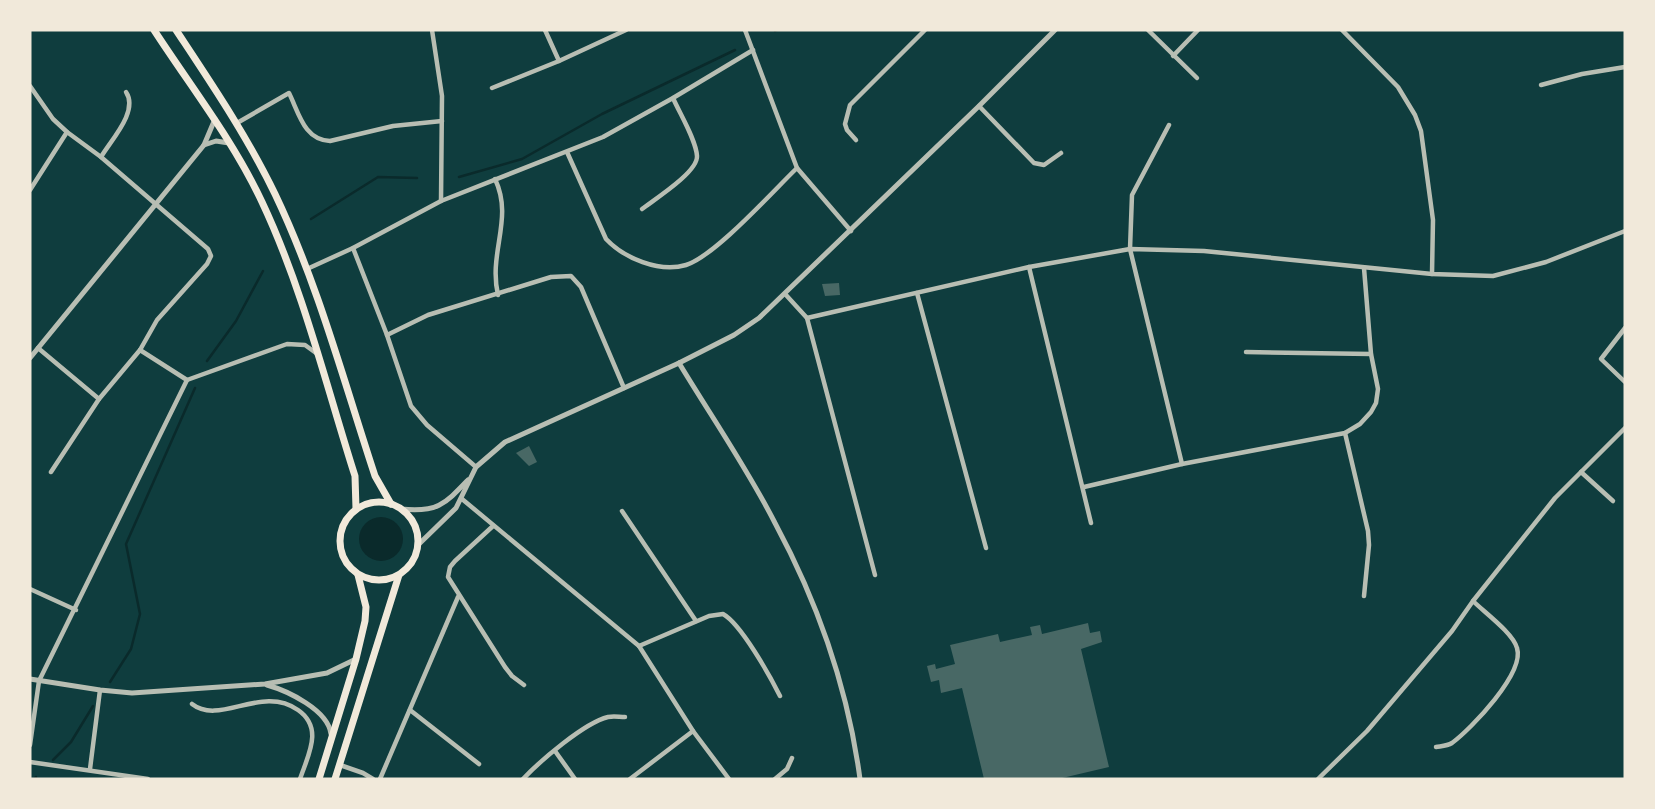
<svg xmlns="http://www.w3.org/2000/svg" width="1655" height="809" font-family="'IBM Plex Sans',sans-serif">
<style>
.water{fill:#0a2a2b}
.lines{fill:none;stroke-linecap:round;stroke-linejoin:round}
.stream{stroke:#0a2a2b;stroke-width:2.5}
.building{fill:#486865}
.minor{stroke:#b8beb3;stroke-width:4.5}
.tertiary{stroke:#b8beb3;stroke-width:5}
.trunk{stroke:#f1e9da;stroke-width:7}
</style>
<rect width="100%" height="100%" fill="#0f3d3e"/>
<circle class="water" cx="381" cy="539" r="22"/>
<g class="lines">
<g class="stream">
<path d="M 775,31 L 777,30"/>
<path d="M 459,177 L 522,159 L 602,114 L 735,50"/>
<path d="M 311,219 L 378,177 L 417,178"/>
<path d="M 207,361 L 236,321 L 263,271"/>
<path d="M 110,682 L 131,649 L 140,614 L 126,544 L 195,388"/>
<path d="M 53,760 L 71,742 L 93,706"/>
<path d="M 34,779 L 36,777"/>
</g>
</g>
<g class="building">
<path d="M 839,283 L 840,295 L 825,296 L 822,284 Z"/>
<path d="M 529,446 L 537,462 L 529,466 L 516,453 Z"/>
<path d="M 1088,623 L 1090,633 L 1100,631 L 1102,642 L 1081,649 L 1109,767 L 1058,779 L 984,779 L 962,688 L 941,693 L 939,680 L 931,682 L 927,666 L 935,664 L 936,669 L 955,664 L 950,645 L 998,634 L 1000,642 L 1032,635 L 1030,627 L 1040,625 L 1042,634 Z"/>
</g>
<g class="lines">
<g class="minor">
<path d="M 432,30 L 442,96 L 441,201"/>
<path d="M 545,30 L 559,61"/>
<path d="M 745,30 L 797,168 L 851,231"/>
<path d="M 1148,30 L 1197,78"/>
<path d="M 1342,30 L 1398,87 L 1415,115 L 1421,131 L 1433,220 L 1432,274"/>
<path d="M 1173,56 L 1198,30"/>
<path d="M 1541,85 L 1582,74 L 1625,67"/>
<path d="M 30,86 L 53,119 L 67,132 L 101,157 L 208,249 L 211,256 L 207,264 L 157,320 L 140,350 L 99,399 L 51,472"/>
<path d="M 492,88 L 559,61 L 626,30"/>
<path d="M 979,106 L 1034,163 L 1044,165 L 1061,153"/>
<path d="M 237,123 L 289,93 C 299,113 304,140 330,141 L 393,126 L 442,121"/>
<path d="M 1169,125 L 1132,195 L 1130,249 L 1182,464"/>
<path d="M 856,140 L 847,130 L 845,124 L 850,105 L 925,30"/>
<path d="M 567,152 L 606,239 C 624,258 659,273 686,265 C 715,256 773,191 797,168"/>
<path d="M 101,157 C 111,140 139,111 126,92"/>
<path d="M 495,179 C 514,219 488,252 498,295"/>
<path d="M 30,190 L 67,132"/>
<path d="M 642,209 C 655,199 698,172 697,156 C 696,140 680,114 673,98"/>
<path d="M 353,248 L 387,335 L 411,406 L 427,425 L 476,467"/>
<path d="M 1029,267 L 1091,523"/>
<path d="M 307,269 L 353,248 L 441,201 L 603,137 L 673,98 L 753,50"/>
<path d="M 917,293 L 986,548"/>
<path d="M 786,295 L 807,318 L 875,575"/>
<path d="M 807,318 L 1029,267 L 1130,249 L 1204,251 L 1432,274 L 1493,276 L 1546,262 L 1625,231"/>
<path d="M 1625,328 L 1601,359 L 1625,382"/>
<path d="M 387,335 L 428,315 L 551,277 L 571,276 L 581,287 L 624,388"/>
<path d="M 38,348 L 99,399"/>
<path d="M 140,350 L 187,380"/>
<path d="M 1246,352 L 1371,354"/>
<path d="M 1345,433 L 1368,531 L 1369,545 L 1364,596"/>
<path d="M 1581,472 L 1613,501"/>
<path d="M 1084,487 L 1182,464 L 1345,433 L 1360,424 L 1371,412 L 1376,403 L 1378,389 L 1371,354 L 1364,268"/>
<path d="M 462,499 L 639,646 L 693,731 L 729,779"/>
<path d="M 622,511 L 696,621"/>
<path d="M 493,526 L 455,561 L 450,567 L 448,577 L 505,667 L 512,676 L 524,685"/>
<path d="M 30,589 L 76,610"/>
<path d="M 639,646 L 709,616 L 723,614 C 741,624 770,676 780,696"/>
<path d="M 192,704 C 220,726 262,684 298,710 C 324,728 308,755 300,779"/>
<path d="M 410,710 L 479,764"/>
<path d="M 30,745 L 39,681 L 187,380 L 287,344 L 305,345 L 316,353"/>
<path d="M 1436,747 C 1442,746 1447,746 1452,743 C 1471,729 1525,673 1517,648 C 1513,633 1484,612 1473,601"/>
<path d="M 555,751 L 575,779"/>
<path d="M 30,762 L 148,779"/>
<path d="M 340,765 L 363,773 L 373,779"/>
<path d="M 90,769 L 100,690"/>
<path d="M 380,779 L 458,597"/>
<path d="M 523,779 C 540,761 584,723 608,717 C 614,716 619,717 625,717"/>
<path d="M 630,779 L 693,731"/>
<path d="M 775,779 L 787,769 L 792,758"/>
<path d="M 1318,779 L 1367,731 L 1452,631 L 1473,601 L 1555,498 L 1625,428"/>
</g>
<g class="tertiary">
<path d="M 204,145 L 216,141 L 229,143"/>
<path d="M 30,358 L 204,145 L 215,119"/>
<path d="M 679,363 C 711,416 747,468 775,523 C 818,603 848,689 860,779"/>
<path d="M 401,509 C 437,513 445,504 468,480"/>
<path d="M 418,545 L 456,508 L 476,467 L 505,442 L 679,363 L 734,335 L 759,318 L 979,106 L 1055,30"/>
<path d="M 30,679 L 100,690 L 132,693 L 265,684 L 327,673 L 356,659"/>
<path d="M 267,685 C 288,691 328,710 331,734"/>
</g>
<g class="trunk">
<path d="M 154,30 C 191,87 233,140 262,202 C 303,289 326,385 355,476 L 356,509"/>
<path d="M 176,30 C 211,83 247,136 275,194 C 318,284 344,382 375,476 L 391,504"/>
<circle cx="379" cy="541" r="39"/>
<path d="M 319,779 L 356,659 L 365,621 L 366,607 L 358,575"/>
<path d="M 335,779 L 399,575"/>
</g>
</g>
<rect width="1655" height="809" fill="none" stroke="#f1e9da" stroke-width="63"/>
</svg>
